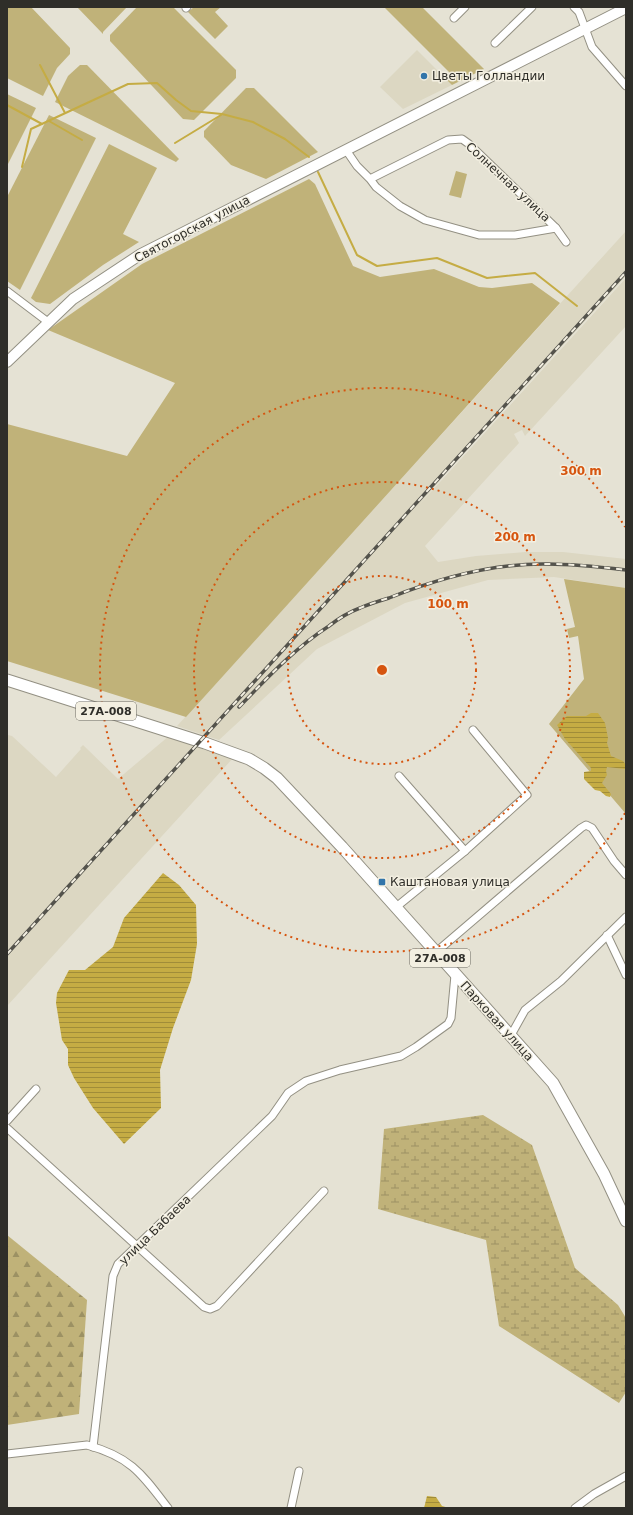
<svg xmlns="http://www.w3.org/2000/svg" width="633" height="1515" font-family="'DejaVu Sans',sans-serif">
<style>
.built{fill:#dcd7c2}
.green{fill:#c0b279}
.forest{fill:url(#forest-firs)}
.wetland{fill:url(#wetland-marsh)}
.water{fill:url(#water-rules)}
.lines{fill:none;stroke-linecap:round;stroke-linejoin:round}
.stream{stroke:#c5ac44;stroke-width:2}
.street-casing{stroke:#939083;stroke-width:9}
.secondary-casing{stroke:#939083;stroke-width:12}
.primary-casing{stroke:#939083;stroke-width:13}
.street{stroke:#fff;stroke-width:7}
.secondary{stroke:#fff;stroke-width:10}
.primary{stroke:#fff;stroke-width:11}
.rail-casing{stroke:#54534c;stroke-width:3.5}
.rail{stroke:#f3efe1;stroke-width:2;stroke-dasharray:6;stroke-linecap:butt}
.ring{fill:none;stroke:#d6550f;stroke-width:2;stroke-dasharray:2 4}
.poi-dot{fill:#3275aa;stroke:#f3efe1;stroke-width:1.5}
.labels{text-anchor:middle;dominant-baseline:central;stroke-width:3;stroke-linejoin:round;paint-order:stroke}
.shield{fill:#f3efe1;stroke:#6a6860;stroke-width:1}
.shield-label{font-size:11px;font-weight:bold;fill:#2f2e29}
.poi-label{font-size:12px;fill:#2f2e29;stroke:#f3efe1;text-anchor:start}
.street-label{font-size:12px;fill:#2f2e29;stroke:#f3efe1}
.centre{fill:#d6550f;stroke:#f3efe1;stroke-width:2}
.ring-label{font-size:12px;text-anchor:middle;font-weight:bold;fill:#d6550f;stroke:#f3efe1;stroke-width:3;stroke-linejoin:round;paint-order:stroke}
</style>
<defs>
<pattern id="forest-firs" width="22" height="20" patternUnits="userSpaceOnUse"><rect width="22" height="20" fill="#c0b279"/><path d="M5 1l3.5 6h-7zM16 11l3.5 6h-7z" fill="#9c9163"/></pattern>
<pattern id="wetland-marsh" width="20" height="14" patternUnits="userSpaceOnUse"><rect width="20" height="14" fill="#c0b279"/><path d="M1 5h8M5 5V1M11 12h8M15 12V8" fill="none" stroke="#9c9163"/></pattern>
<pattern id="water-rules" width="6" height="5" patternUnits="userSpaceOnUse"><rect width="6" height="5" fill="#c5ac44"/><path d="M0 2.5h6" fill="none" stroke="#a08c39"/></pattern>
</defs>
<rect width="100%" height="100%" fill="#e5e2d4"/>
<g class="built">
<path d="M 417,50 L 452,85 L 403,109 L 380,87 Z"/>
<path d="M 626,231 L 626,276 L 448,471 L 419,505 L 626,278 L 626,326 L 525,436 L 522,430 L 514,434 L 519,443 L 425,546 L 438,562 L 476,556 L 525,552 L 563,552 L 626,559 L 626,588 L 554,577 L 488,580 L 405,603 L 317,649 L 219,740 L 177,726 Z"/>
<path d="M 8,735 L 12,736 L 56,777 L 81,749 L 80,748 L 83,745 L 118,779 L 169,736 L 234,757 L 7,1006 Z"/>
</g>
<g class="green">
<path d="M 7,7 L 31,7 L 70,48 L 70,54 L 57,68 L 43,96 L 7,78 Z"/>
<path d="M 77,7 L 127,7 L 103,32 L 103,34 Z"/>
<path d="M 137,7 L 173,7 L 236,70 L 236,78 L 194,120 L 183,119 L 110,41 L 110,35 Z"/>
<path d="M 194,7 L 221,7 L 215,12 L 228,26 L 215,39 L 188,12 Z"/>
<path d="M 384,7 L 422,7 L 484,69 L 452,85 L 446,79 L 450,73 Z"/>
<path d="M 80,65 L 87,65 L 179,159 L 176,162 L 55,102 L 68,76 Z"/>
<path d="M 246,88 L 254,88 L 318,152 L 266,179 L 231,165 L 204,137 L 204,131 Z"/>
<path d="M 7,94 L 36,108 L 7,166 Z"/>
<path d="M 49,115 L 96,138 L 20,290 L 7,281 L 7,197 Z"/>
<path d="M 109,144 L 157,168 L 123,234 L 139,242 L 103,265 L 50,304 L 36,302 L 31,298 Z"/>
<path d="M 456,171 L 467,174 L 461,198 L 449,195 Z"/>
<path d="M 309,179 L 315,184 L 353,266 L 380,277 L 434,269 L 479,287 L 492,288 L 532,283 L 560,303 L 186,717 L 7,661 L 7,424 L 127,456 L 175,383 L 48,330 L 142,264 Z"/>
<path d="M 564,579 L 626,588 L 626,814 L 549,724 L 584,679 L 578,636 L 569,638 L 567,629 L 575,627 Z"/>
</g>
<path class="forest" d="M 7,1235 L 87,1300 L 79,1414 L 7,1425 Z"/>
<path class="wetland" d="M 483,1115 L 532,1145 L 575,1268 L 618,1305 L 626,1318 L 626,1392 L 619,1403 L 499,1326 L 486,1240 L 378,1209 L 384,1129 Z"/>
<g class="water">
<path d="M 591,713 L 598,713 L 605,723 L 608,738 L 607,743 L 611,756 L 623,761 L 626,765 L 625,769 L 607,767 L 606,771 L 607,775 L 602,783 L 611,794 L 610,797 L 606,796 L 600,791 L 595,790 L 584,779 L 584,772 L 591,771 L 591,768 L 565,739 L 557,725 L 567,716 L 586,716 Z"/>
<path d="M 163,873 L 179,885 L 196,905 L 197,944 L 191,980 L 173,1028 L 160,1070 L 161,1108 L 124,1144 L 93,1108 L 74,1078 L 68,1065 L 68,1049 L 62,1040 L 56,1003 L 57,993 L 69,970 L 85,970 L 113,947 L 124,918 Z"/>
<path d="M 427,1496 L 436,1497 L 442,1506 L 449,1508 L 424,1508 Z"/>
</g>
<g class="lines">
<g class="stream">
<path d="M 40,65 L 65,113"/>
<path d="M 7,105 L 42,124"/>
<path d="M 49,121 L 82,140"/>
<path d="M 175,143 L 221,115"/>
<path d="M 22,167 L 31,129 L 128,84 L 157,83 L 176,100 L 191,111 L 222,114 L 253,122 L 285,139 L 309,157"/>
<path d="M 318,172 L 357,255 L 377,266 L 437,258 L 487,278 L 535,273 L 577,306"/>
</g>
<defs>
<g id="street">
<path d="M 574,7 L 579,12 L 592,47 L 626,86"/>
<path d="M 186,8 L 187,7"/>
<path d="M 454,18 L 465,7"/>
<path d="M 495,43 L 532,7"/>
<path d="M 346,150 L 357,166 L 370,179 L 376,187 L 400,206 L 425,220 L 479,235 L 515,235 L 556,228 L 469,144 L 462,139 L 448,140 L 370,179"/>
<path d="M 556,228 L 566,242"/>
<path d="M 7,291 L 48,322"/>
<path d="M 399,776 L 465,851"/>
<path d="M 395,908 L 465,851 L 527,795 L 473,730"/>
<path d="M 607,935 L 626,975"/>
<path d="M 435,953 L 581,828 L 586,825 L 592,828 L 614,861 L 626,875"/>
<path d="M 511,1035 L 525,1010 L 561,981 L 626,917"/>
<path d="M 7,1121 L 36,1089"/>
<path d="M 7,1128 L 204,1307 L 210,1309 L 217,1306 L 324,1191"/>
<path d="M 93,1447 L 113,1276 L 118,1264 L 272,1116 L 288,1093 L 306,1081 L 340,1070 L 401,1056 L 416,1047 L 448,1024 L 451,1018 L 455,975"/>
<path d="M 7,1454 L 87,1445 C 131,1457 142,1474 168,1508"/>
<path d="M 291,1508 L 299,1471"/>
<path d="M 575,1508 L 594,1494 L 626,1476"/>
</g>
<path id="secondary" d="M 7,362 L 73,299 L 141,254 L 626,8"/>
<path id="primary" d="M 7,680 L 205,743 L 249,759 L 264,768 L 277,778 L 342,847 L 553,1083 L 604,1174 L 626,1221"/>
</defs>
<use href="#street" class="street-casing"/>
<use href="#secondary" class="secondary-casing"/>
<use href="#primary" class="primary-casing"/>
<use href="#street" class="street"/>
<use href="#secondary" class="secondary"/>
<use href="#primary" class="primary"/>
<defs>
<g id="rail">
<path d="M 239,707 C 267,678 295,648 329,626 C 338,619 349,612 360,608 C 369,604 379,601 389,598 C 439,578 493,563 548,564 C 574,564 600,567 626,570"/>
<path d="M 7,954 L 626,272"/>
</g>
</defs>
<use href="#rail" class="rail-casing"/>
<use href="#rail" class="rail"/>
</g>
<g class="ring">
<circle cx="382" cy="670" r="94"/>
<circle cx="382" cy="670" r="188"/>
<path d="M625 813A282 282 0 1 1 625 527"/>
</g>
<g class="poi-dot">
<circle cx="424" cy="76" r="4"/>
<rect x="378" y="878" width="8" height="8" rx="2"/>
</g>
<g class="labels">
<g class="shield">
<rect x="76" y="702" width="60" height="18" rx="3"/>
<rect x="410" y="949" width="60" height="18" rx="3"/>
</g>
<g class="shield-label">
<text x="106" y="711">27А-008</text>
<text x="440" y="958">27А-008</text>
</g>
<g class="poi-label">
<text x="432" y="76">Цветы Голландии</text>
<text x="390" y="882">Каштановая улица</text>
</g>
<g class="street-label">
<text transform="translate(508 182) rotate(43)">Солнечная улица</text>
<text transform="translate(192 229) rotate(-28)">Святогорская улица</text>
<text transform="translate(497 1021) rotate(48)">Парковая улица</text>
<text transform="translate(155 1230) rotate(-44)">улица Бабаева</text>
</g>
</g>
<circle cx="382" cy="670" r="6" class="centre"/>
<g class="ring-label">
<text x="581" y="475">300 m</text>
<text x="515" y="541">200 m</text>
<text x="448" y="608">100 m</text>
</g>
<rect width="633" height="1515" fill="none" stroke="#2f2e29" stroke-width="16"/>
</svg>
